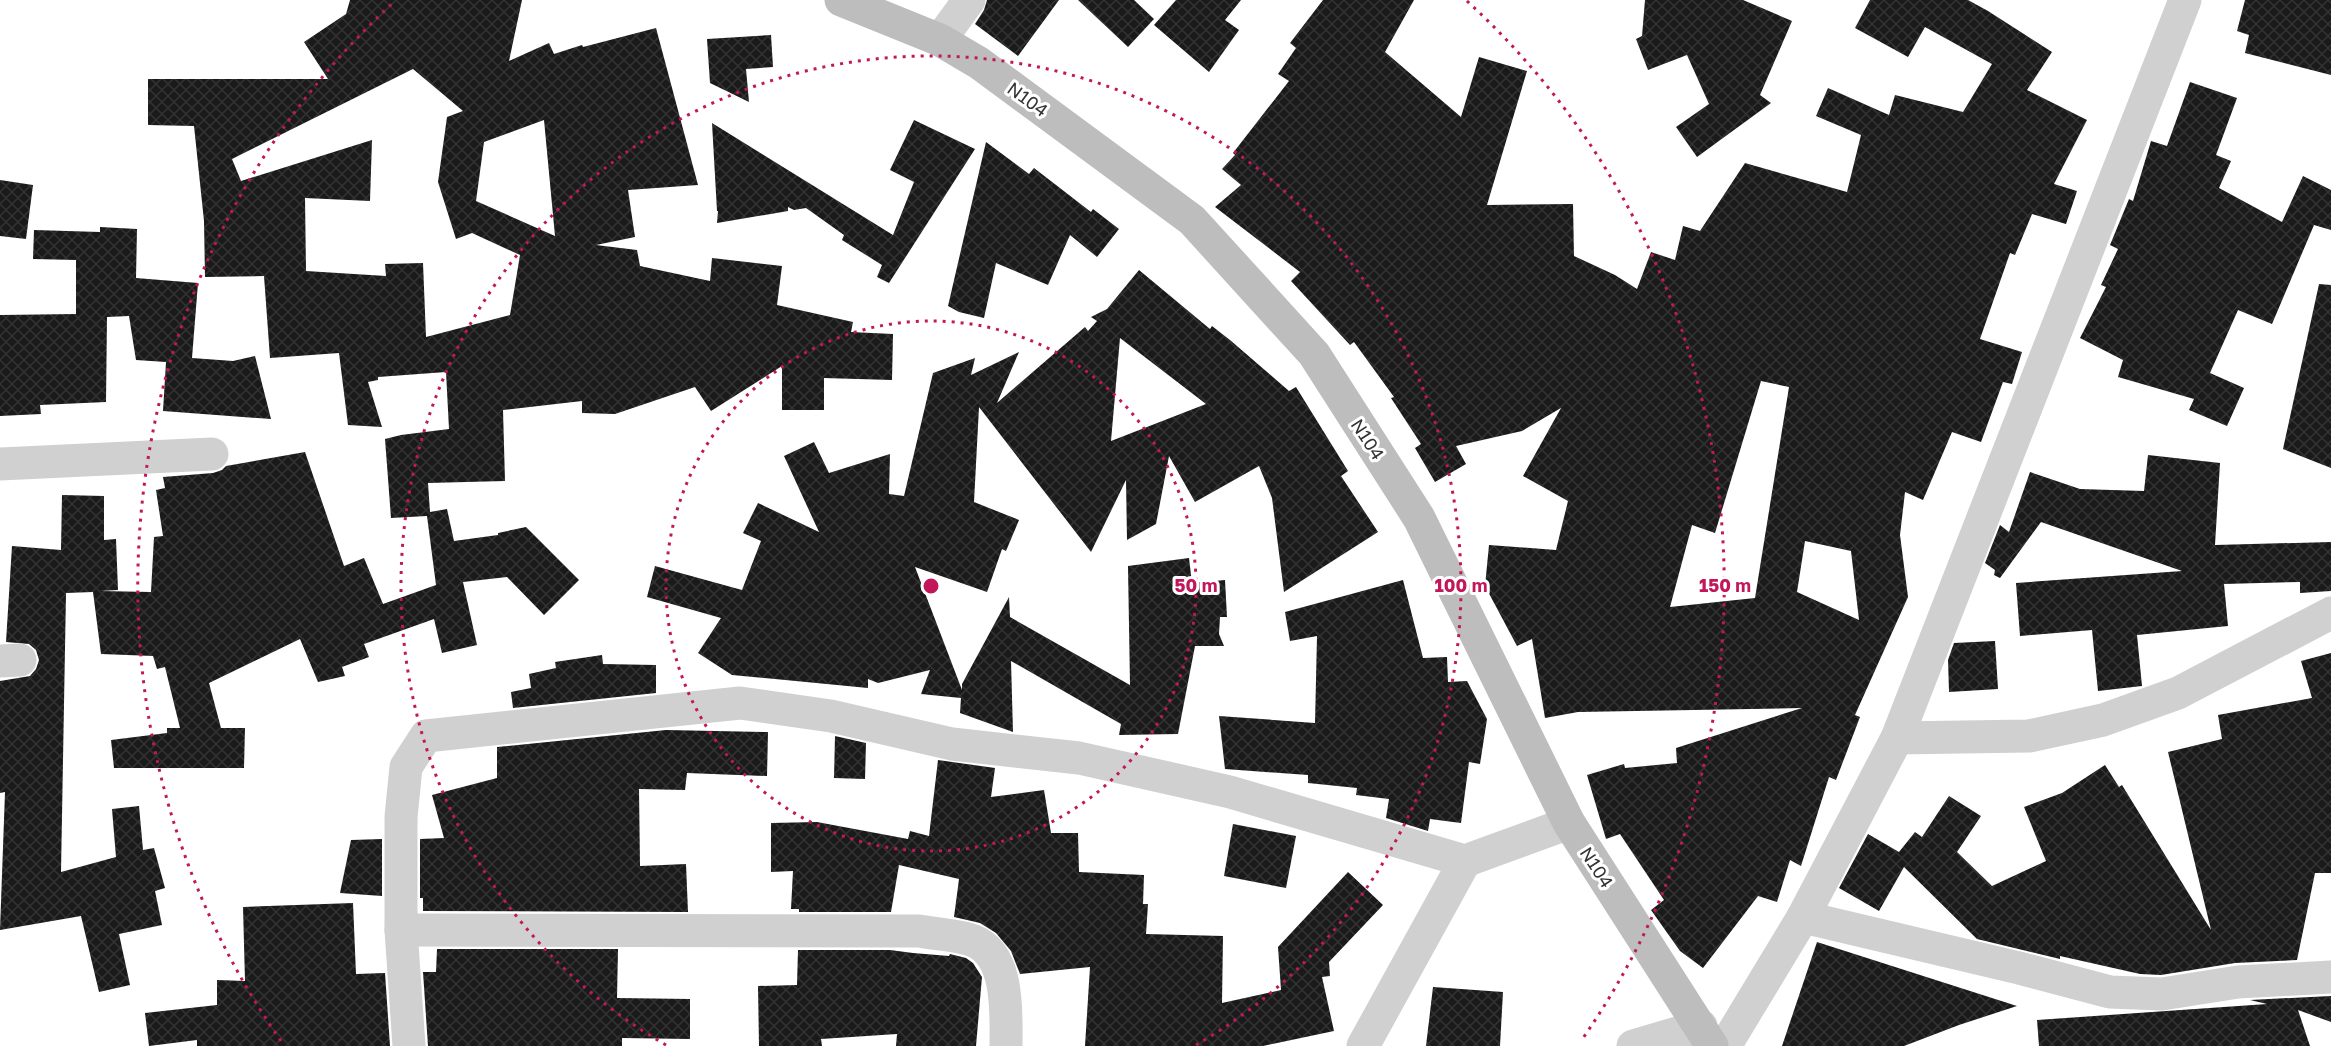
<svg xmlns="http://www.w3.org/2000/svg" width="2331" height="1046" font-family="'Golos Text',sans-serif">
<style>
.building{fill:url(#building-cross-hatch);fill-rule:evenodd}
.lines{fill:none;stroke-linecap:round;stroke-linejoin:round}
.street{stroke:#d0d0d0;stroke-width:33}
.secondary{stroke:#bdbdbd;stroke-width:33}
.ring{fill:none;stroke:#c2185b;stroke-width:3;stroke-dasharray:3 6}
.labels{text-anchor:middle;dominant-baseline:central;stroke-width:6;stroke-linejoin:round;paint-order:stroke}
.street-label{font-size:18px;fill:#333;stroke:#fff}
.centre{fill:#c2185b;stroke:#fff;stroke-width:3}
.ring-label{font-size:18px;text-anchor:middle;font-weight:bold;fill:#c2185b;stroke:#fff;stroke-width:6;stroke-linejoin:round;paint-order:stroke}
</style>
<defs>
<pattern id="building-cross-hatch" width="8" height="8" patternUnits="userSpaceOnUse" patternTransform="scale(1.5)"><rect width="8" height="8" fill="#1a1a1a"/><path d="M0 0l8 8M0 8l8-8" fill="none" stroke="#333"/></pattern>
</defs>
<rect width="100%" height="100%" fill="#fff"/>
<g class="building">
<path d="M 350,0 L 522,0 L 509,61 L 549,43 L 554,54 L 582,45 L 583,47 L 656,28 L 698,185 L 628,190 L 635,237 L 596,245 L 637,250 L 640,266 L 710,281 L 712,258 L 782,266 L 777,305 L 853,322 L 851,332 L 893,334 L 892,380 L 824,378 L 824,410 L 782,410 L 782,366 L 711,411 L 695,387 L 615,414 L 582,413 L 582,401 L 503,410 L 505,481 L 428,483 L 430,512 L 447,509 L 454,541 L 498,535 L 498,533 L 526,527 L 579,580 L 544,615 L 507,577 L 463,582 L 477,645 L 442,653 L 434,619 L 364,644 L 369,657 L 342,667 L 345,676 L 318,682 L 300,639 L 209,683 L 221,728 L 245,728 L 244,768 L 114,768 L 111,740 L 167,733 L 167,728 L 180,728 L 165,667 L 157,669 L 153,656 L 101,654 L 93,592 L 66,593 L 61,872 L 116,857 L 112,809 L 139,806 L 143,850 L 154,848 L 165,888 L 155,891 L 162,925 L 119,934 L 130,985 L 99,992 L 81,916 L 0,930 L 5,792 L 0,793 L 0,681 L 30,676 L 36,669 L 39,660 L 36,650 L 29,644 L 6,642 L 12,546 L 61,550 L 62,495 L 104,496 L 104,540 L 116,539 L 118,590 L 100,591 L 151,592 L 154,537 L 163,536 L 156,490 L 165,488 L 163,477 L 213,473 L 222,470 L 226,466 L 305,452 L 344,566 L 364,558 L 383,604 L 436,585 L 427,516 L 391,518 L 385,439 L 401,435 L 449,429 L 446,372 L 378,377 L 378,380 L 368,382 L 382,427 L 348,425 L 339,353 L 270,358 L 264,276 L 205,277 L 204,221 L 194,126 L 148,125 L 148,79 L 328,79 L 304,42 L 346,14 ZM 413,69 L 463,111 L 447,117 L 438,182 L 456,239 L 472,233 L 520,255 L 510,315 L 426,337 L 423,263 L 385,264 L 386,276 L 306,271 L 305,198 L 370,201 L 372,140 L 241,181 L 232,159 ZM 544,120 L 555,236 L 476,201 L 484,142 Z"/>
<path d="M 987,0 L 1059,0 L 1018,56 L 975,24 L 984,10 Z"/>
<path d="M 1078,0 L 1134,0 L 1154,19 L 1128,47 Z"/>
<path d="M 1176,0 L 1241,0 L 1225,20 L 1239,30 L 1209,72 L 1154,25 Z"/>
<path d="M 1323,0 L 1414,0 L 1385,52 L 1461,117 L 1479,57 L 1527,71 L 1487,205 L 1573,204 L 1574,256 L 1615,275 L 1637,289 L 1651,252 L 1675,260 L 1683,226 L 1700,231 L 1745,163 L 1847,192 L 1861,135 L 1816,116 L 1828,88 L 1889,115 L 1895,95 L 1963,112 L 1992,64 L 1925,27 L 1908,57 L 1855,28 L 1870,0 L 1968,0 L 1988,11 L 2052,52 L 2027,90 L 2087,120 L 2054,184 L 2077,191 L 2066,224 L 2032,214 L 2015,255 L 2010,253 L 1980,339 L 2022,352 L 2012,384 L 2003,382 L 1981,442 L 1952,432 L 1923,500 L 1905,492 L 1900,535 L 1908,597 L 1855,715 L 1860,717 L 1836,780 L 1829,777 L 1801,866 L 1790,860 L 1777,902 L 1758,896 L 1703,968 L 1680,951 L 1651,910 L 1664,900 L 1620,834 L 1606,839 L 1587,775 L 1624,764 L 1625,768 L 1677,763 L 1676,748 L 1802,708 L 1578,712 L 1545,718 L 1532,639 L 1517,646 L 1485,586 L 1489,545 L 1556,550 L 1568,501 L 1523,476 L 1561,408 L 1522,431 L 1456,446 L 1466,464 L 1435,482 L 1415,448 L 1421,444 L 1391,398 L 1394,397 L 1354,342 L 1350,345 L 1291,281 L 1300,272 L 1215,207 L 1241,185 L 1222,169 L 1235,155 L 1233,153 L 1289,81 L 1278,74 L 1296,48 L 1290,43 ZM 1761,381 L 1789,387 L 1755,598 L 1670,607 L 1692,525 L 1715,533 ZM 1805,541 L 1851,551 L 1859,620 L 1797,592 Z"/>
<path d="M 1645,0 L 1743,0 L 1792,21 L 1760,95 L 1771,103 L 1697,157 L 1676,127 L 1709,104 L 1687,55 L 1648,70 L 1636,39 L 1642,36 Z"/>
<path d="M 2245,0 L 2331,0 L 2331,75 L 2245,53 L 2249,35 L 2237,31 Z"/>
<path d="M 771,35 L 773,67 L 746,69 L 749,102 L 710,83 L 707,39 Z"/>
<path d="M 2190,82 L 2237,98 L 2216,155 L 2231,161 L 2219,188 L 2282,222 L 2303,176 L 2331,190 L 2331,230 L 2314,225 L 2272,324 L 2238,310 L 2210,373 L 2244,388 L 2227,426 L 2189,410 L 2194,399 L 2118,377 L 2123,360 L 2080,338 L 2106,287 L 2101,285 L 2118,249 L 2110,245 L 2129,199 L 2133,201 L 2151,141 L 2167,146 Z"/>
<path d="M 914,120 L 975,149 L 889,283 L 877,277 L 882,265 L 842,240 L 844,235 L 806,208 L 794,210 L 788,207 L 788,211 L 717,223 L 718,211 L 717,211 L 712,123 L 893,235 L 914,182 L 890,170 Z"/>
<path d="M 986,142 L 1029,174 L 1034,168 L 1091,212 L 1093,209 L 1119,229 L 1097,257 L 1070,235 L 1048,285 L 996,263 L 984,318 L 959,312 L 948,306 Z"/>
<path d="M 0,180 L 33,185 L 26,239 L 0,236 Z"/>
<path d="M 100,227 L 137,229 L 136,278 L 198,283 L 192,358 L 233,361 L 255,356 L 271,419 L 163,411 L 166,362 L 136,360 L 129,316 L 107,317 L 106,402 L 40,405 L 41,414 L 0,416 L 0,315 L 76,314 L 76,260 L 33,259 L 34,230 L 100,232 Z"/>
<path d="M 1139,270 L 1210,329 L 1212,326 L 1230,340 L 1289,391 L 1296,387 L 1348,471 L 1341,476 L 1378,532 L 1284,592 L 1272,498 L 1259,466 L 1195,502 L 1169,456 L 1156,524 L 1127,540 L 1126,480 L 1091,552 L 979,407 L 974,502 L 1019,520 L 1006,551 L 1002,549 L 987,592 L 915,567 L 962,690 L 962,684 L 1009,597 L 1010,617 L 1130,685 L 1128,566 L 1189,558 L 1192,583 L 1225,580 L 1227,617 L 1220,617 L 1219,634 L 1224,646 L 1195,646 L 1178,734 L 1119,735 L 1121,724 L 1011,661 L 1013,732 L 960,713 L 961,698 L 921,694 L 930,670 L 878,683 L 868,679 L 868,688 L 732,675 L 698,653 L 721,618 L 647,597 L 655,566 L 742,590 L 761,541 L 743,533 L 758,503 L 819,532 L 784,456 L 814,442 L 829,473 L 890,454 L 889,494 L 904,496 L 933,373 L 975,358 L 971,375 L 1019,352 L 997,403 L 1085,327 L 1088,331 L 1097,321 L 1091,317 L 1107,309 ZM 1120,338 L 1206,404 L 1111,441 Z"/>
<path d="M 2319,284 L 2331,285 L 2331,468 L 2283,449 Z"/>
<path d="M 2148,455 L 2220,463 L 2215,545 L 2331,542 L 2331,591 L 2300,593 L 2300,582 L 2224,584 L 2228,626 L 2137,635 L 2142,686 L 2098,691 L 2092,630 L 2020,636 L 2016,583 L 2182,571 L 2041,522 L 2000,578 L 1994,575 L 1995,570 L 1985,563 L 2000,525 L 2009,532 L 2030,472 L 2080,489 L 2144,491 Z"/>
<path d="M 1403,580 L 1423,658 L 1447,657 L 1448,682 L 1467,681 L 1487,719 L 1480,764 L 1469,762 L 1461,823 L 1430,819 L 1428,831 L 1386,818 L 1389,799 L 1356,795 L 1357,788 L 1308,783 L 1308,775 L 1225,769 L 1219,716 L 1315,723 L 1317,636 L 1290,641 L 1285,612 Z"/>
<path d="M 1995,641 L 1998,689 L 1949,692 L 1948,660 L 1954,643 Z"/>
<path d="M 2331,653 L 2331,873 L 2315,873 L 2297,960 L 2235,963 L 2161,975 L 2140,974 L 2060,956 L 2060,959 L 1977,939 L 1904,867 L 1879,911 L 1839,888 L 1868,834 L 1899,852 L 1915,832 L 1922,837 L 1949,796 L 1981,816 L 1957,852 L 1992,886 L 2046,861 L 2024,807 L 2062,793 L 2105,765 L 2119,787 L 2122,785 L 2211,930 L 2168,752 L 2222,739 L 2218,715 L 2312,698 L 2301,661 Z"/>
<path d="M 602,655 L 603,664 L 656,665 L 656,693 L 513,708 L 511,692 L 531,688 L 529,674 L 556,668 L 555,662 Z"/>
<path d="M 666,730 L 768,732 L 767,776 L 687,773 L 685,790 L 639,789 L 640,866 L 686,864 L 688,912 L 423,911 L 423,898 L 420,898 L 420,839 L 444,838 L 432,795 L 497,778 L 497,747 Z"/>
<path d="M 835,736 L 866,743 L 865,779 L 834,778 Z"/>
<path d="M 938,760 L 995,768 L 991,797 L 1044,790 L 1051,833 L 1078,833 L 1079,872 L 1144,875 L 1143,904 L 1148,904 L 1146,934 L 1223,936 L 1222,1003 L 1281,990 L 1278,947 L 1348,872 L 1383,905 L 1329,962 L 1330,976 L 1322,977 L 1334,1031 L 1263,1046 L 1085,1046 L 1090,967 L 1020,974 L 1011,951 L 996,933 L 980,923 L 954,917 L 959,879 L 899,865 L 891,912 L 799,912 L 799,909 L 791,909 L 793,871 L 771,872 L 771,823 L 817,822 L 908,839 L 910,831 L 929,836 Z"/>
<path d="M 1233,824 L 1296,836 L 1286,888 L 1224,876 Z"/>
<path d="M 382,839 L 382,896 L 340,893 L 351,840 Z"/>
<path d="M 353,903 L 356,974 L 385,973 L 390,1046 L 197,1046 L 197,1040 L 149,1046 L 145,1013 L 217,1005 L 217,980 L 245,981 L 243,907 Z"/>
<path d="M 1817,942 L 2017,1006 L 1959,1025 L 1904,1046 L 1782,1046 Z"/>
<path d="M 437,949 L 618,949 L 617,998 L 690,999 L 690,1039 L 622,1038 L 622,1046 L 428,1046 L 423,972 L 436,972 Z"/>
<path d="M 798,950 L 890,950 L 913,953 L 949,956 L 950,954 L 966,958 L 973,963 L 982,977 L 976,1046 L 896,1046 L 897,1034 L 821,1039 L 822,1046 L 759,1046 L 758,986 L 797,985 Z"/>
<path d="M 1433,987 L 1503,992 L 1500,1046 L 1426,1046 Z"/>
<path d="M 2331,996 L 2331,1022 L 2298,1010 L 2310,1046 L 2039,1046 L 2037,1020 L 2267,1004 L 2250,1000 Z"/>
</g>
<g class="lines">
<g class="street">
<path d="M 940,40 L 969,0"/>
<path d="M 0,464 L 212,454"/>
<path d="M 0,661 L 20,660"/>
<path d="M 1897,738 L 2029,736 L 2103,720 L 2178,693 L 2331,613"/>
<path d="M 1803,917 L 2019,968 L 2110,992 L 2162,994 L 2238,982 L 2331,977"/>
<path d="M 401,930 L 919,931 C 935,934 960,935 974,941 C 1010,956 1006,1014 1006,1046"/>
<path d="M 409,1046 L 401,930 L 401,817 L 406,767 L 426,736 L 740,703 L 831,716 L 952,744 L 1079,758 L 1230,792 L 1465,861 L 1569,823"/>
<path d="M 1363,1046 L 1465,861"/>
<path d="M 1633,1046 L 1701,1026"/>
<path d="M 1725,1046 L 1803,917 L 1897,738 L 2185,0"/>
</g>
<path class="secondary" d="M 841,0 L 940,40 L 979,63 L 1192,220 L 1314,354 L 1419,518 L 1569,823 L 1712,1046"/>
</g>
<g class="ring">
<circle cx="931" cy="586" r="265"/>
<path d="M666 1045A530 530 0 1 1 1196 1045"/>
<path d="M281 1041A794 794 0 0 1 395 1M1467 1A794 794 0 0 1 1581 1041"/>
</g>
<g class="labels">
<g class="street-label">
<text transform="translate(1028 99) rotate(36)">N104</text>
<text transform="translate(1368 439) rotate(57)">N104</text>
<text transform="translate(1597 867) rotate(57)">N104</text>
</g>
</g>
<circle cx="931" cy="586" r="9" class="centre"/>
<g class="ring-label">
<text x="1196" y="592">50 m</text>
<text x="1461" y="592">100 m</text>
<text x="1725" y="592">150 m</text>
</g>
</svg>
